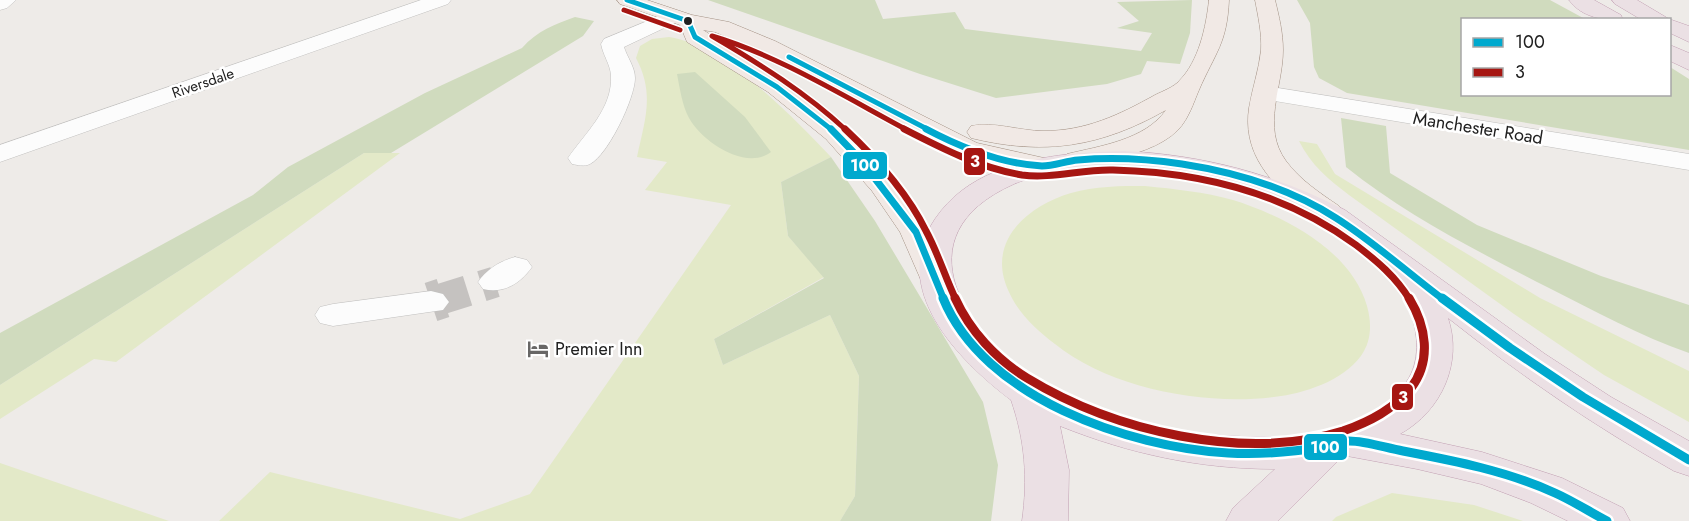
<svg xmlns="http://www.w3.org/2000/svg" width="1689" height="521" font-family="Jost,sans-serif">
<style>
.grass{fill:#e3e9c8}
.forest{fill:#d0dbbe}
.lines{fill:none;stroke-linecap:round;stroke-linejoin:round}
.minor-tunnel-far1{stroke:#c5c2c0;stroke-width:31;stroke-dasharray:31 15;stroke-linecap:butt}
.minor-tunnel{stroke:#c5c2c0;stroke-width:40;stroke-dasharray:40 20;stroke-linecap:butt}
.minor-casing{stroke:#c1c0bf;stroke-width:1}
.major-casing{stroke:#a49285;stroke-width:1}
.highway-casing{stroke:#c2a0b3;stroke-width:1}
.minor{fill:#fcfcfc;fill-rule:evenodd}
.major{fill:#f1e9e5;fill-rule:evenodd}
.highway{fill:#ebe0e4;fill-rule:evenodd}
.bus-1-far2-casing{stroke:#fff;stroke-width:8}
.bus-1-far1-casing{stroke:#fff;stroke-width:11}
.bus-1-casing{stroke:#fff;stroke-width:14}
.bus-2-far2-casing{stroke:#fff;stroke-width:8}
.bus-2-far1-casing{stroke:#fff;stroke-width:11}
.bus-2-casing{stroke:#fff;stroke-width:14}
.bus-1-far2{stroke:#00a9ce;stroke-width:5}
.bus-1-far1{stroke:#00a9ce;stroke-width:7}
.bus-1{stroke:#00a9ce;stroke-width:9}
.bus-2-far2{stroke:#a61612;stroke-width:5}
.bus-2-far1{stroke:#a61612;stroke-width:7}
.bus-2{stroke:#a61612;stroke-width:9}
.bus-dot{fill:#202020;stroke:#fff;stroke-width:2}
.labels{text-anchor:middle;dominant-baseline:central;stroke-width:5;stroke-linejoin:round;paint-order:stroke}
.far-street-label{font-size:15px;fill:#202020;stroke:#fff}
.street-label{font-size:18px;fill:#202020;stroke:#fff}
.poi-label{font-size:18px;fill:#202020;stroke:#fff;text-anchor:start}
.line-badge{stroke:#fff;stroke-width:2}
.badge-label{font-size:16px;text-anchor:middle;font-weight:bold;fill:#fff}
</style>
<rect width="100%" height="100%" fill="#eeebe8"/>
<g class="grass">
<path d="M 669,37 C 724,45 794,118 831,157 L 781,182 L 788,236 L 824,277 L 714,339 L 723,365 L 830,315 L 859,376 L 855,496 L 840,521 L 219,521 L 270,472 L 460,519 L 530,494 L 731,205 L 645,190 L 667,162 L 637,157 C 645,119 655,94 636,58 L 640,46 L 652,39 Z"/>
<path d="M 1299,141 L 1317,144 L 1335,174 L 1540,298 L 1689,371 L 1689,422 L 1604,375 L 1514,314 L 1349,195 C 1328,179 1311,165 1299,141 Z"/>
<path d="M 364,153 L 400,153 L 116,362 L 94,359 L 0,419 L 0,385 Z"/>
<path d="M 1145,186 C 1175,189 1204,192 1233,200 C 1284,216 1351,250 1367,306 C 1371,320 1372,337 1364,351 C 1349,378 1309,392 1281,396 C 1210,407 1112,390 1055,344 C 1037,330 1018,313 1009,292 C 985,242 1027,206 1071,193 C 1095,186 1121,186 1145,186 Z"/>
<path d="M 0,463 L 169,521 L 0,521 Z"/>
<path d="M 1392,493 L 1474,505 L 1523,521 L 1332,521 L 1336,517 Z"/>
</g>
<g class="forest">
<path d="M 708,0 L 875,0 L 883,19 L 955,12 L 965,29 L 1141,51 L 1152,33 L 1117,28 L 1139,21 L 1117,2 L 1192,0 L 1190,33 L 1180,64 L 1147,61 L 1141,74 L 1107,84 L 996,98 L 920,74 Z"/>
<path d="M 1297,0 L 1550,0 L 1585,19 L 1462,20 L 1462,94 L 1670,94 L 1670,67 L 1689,79 L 1689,150 L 1347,93 L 1319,78 L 1314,67 L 1310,23 Z"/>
<path d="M 575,17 L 594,21 L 583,36 L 391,153 L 364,153 L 0,385 L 0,333 L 253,195 L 288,167 L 425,93 L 522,48 C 537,31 555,24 575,17 Z"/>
<path d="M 695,72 L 745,117 L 771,152 C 746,171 702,142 689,118 C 682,105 680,89 677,74 Z"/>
<path d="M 1341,118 L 1386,126 L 1390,173 L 1477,225 L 1601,276 L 1689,305 L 1689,353 C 1640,336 1595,311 1549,288 C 1479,252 1407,216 1346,167 Z"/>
<path d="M 831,157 L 875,221 L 983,402 L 998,465 L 991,521 L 840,521 L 855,496 L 859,376 L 830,315 L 723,365 L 714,339 L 824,278 L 788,236 L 781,182 Z"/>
</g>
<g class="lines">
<path class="minor-tunnel-far1" d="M 438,300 L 495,282"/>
<path class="minor-tunnel" d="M 431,302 L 443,298"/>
<defs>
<g id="minor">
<path d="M 0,0 L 16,0 L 7,8 L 0,10 Z"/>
<path d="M 421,0 L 451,0 L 448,4 L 0,162 L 0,145 Z"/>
<path d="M 674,10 L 681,12 L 685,16 L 681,20 L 624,47 C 627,57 635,67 635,78 C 635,98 608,155 590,164 C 584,167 578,165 572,164 L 568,158 C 585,133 613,109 611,75 C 610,64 603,55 601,44 L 604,39 Z"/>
<path d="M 1266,86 L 1689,154 L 1689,170 L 1257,98 L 1254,93 L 1257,88 Z"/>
<path d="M 515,257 L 527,260 L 532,267 C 520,284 503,294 483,289 L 478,282 C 487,269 500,261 515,257 Z"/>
<path d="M 431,291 L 443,294 L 449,302 L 443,310 L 333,326 L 320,323 L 315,315 L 320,307 L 333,304 Z"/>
</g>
<g id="major">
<path d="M 617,0 L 647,0 L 692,15 L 729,22 L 775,41 L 977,143 L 1053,160 L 1057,166 L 1053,172 L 1043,175 L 957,155 L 759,51 L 715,32 L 703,30 L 786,82 L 844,127 L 892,179 L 927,225 L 953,280 L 948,287 L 936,290 L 924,287 L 900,232 L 872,191 L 826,139 L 768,92 L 687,42 L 680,25 L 620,4 Z"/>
<path d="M 1209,0 L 1229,0 C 1227,44 1215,53 1199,90 C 1193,104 1189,118 1178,130 C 1161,147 1134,154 1112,160 C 1097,164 1082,170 1067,166 L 1063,160 L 1067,154 C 1100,146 1145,140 1166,110 C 1101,147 1044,156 971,138 L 967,132 L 971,126 C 993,121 1020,131 1043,131 C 1086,131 1119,115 1155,95 C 1163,91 1174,87 1179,81 C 1199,61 1206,27 1209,0 Z"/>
<path d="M 1255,0 L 1275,0 C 1279,16 1283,33 1283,50 C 1283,87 1261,127 1286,161 C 1300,180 1320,193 1339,206 L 1343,212 L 1339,218 C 1320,223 1309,213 1295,202 C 1265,178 1243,148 1249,108 C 1252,89 1259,70 1261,50 C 1262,33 1258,16 1255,0 Z"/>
</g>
<g id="highway">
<path d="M 1569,0 L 1594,0 L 1621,15 L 1623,20 C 1603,20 1582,18 1569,0 Z"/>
<path d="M 1612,0 L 1637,0 L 1669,19 L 1689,26 L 1689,42 L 1670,33 L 1670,20 L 1642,20 L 1615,4 Z"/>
<path d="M 1670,45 L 1689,53 L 1689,70 L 1670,61 Z"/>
<path d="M 1124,151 C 1203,155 1275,174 1345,210 L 1545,354 L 1611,397 L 1689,441 L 1689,476 L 1674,471 C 1594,426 1520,375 1448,318 C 1463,362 1442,411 1400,434 L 1482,452 L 1562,478 L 1623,508 L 1630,521 L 1568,521 L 1531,503 L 1481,484 L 1417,469 L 1347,456 L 1341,458 L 1278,521 L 1226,521 L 1233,508 L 1275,469 C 1200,469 1130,454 1060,426 L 1069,470 L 1068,521 L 1022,521 C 1028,479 1025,440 1011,400 C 958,360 888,289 935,219 C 950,197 970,182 995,172 C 1036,155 1081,152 1124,151 ZM 1124,168 C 1212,173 1295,196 1363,254 C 1384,271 1400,288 1410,313 C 1419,333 1420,362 1407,381 C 1378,425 1314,437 1265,437 C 1189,437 1110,423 1044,384 C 966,337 897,236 1014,184 C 1049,169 1088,169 1124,168 Z"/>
</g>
</defs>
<use href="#minor" class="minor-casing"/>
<use href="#major" class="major-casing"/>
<use href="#highway" class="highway-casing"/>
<use href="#minor" class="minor"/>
<use href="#major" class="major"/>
<use href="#highway" class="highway"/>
<defs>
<g id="bus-1-far2">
<path d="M 627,0 L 688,21 L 695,37 L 777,87 L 832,130"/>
<path d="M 789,57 L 929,130"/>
</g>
<g id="bus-1-far1">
<path d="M 831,129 L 860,159 L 916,232 L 944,300"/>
<path d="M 926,129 C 960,147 1002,164 1042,166 C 1054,166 1066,161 1078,160 C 1111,157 1148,159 1182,164 C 1234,172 1291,189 1336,218 C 1374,242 1408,273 1444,300"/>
</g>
<g id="bus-1">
<path d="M 943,298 C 984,398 1128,447 1228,453 C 1260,455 1292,452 1323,447 C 1331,446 1341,441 1349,441 C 1366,441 1386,448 1403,451 C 1455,461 1507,471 1555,493 C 1573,501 1590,512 1607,521"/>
<path d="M 1442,298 L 1510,348 L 1583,397 L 1689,460"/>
</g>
<g id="bus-2-far2">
<path d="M 624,10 L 680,30"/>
<path d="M 846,130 C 806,93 760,64 712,36 C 777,55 847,98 907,130"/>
</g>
<g id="bus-2-far1">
<path d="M 845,129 C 876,158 907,192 926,231 C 938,253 945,277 956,300"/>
<path d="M 904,129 C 941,148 980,168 1022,175 C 1052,179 1082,169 1113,170 C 1199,172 1285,193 1356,245 C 1377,261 1396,277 1410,300"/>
</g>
<path id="bus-2" d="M 955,298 C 970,331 996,359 1027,378 C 1114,431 1244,462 1343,431 C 1369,422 1393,410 1411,388 C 1432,360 1426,326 1409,298"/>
</defs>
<use href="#bus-1-far2" class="bus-1-far2-casing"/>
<use href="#bus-1-far1" class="bus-1-far1-casing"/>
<use href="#bus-1" class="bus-1-casing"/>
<use href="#bus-2-far2" class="bus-2-far2-casing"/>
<use href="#bus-2-far1" class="bus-2-far1-casing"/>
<use href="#bus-2" class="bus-2-casing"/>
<use href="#bus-1-far2" class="bus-1-far2"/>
<use href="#bus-1-far1" class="bus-1-far1"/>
<use href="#bus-1" class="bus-1"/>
<use href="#bus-2-far2" class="bus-2-far2"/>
<use href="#bus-2-far1" class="bus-2-far1"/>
<use href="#bus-2" class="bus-2"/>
</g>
<defs>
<symbol id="hotel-bare" viewBox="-9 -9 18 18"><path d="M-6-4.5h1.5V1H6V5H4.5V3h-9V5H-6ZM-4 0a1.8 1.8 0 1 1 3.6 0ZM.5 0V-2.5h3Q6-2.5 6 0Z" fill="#686766" stroke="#fff" stroke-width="2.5" paint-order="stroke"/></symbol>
</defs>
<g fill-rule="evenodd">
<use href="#hotel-bare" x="523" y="334" width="30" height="30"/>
</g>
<circle class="bus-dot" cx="688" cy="21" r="5"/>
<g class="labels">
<g class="far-street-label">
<text transform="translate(203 83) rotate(-19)">Riversdale</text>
</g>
<g class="street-label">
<text transform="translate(1478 128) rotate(9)">Manchester Road</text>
</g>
<g class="poi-label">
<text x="555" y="349">Premier Inn</text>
</g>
</g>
<g class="line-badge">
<rect x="963" y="147" width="23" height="29" rx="6" fill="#a61612"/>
<rect x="842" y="151" width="46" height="29" rx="6" fill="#00a9ce"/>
<rect x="1391" y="383" width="23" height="28" rx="6" fill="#a61612"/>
<rect x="1303" y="433" width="45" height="28" rx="6" fill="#00a9ce"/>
</g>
<g class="badge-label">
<text x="975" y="167">3</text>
<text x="865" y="171">100</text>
<text x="1403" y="403">3</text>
<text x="1325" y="453">100</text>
</g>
<rect x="1461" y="18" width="210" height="78" fill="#ffffff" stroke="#a6a6a6" stroke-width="1.5"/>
<rect x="1473" y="38" width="30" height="9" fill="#00a9ce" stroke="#a6a6a6" stroke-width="1.5"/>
<text x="1515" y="48" font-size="18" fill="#202020">100</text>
<rect x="1473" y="68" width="30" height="9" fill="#a61612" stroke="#a6a6a6" stroke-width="1.5"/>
<text x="1515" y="78" font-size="18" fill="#202020">3</text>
</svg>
